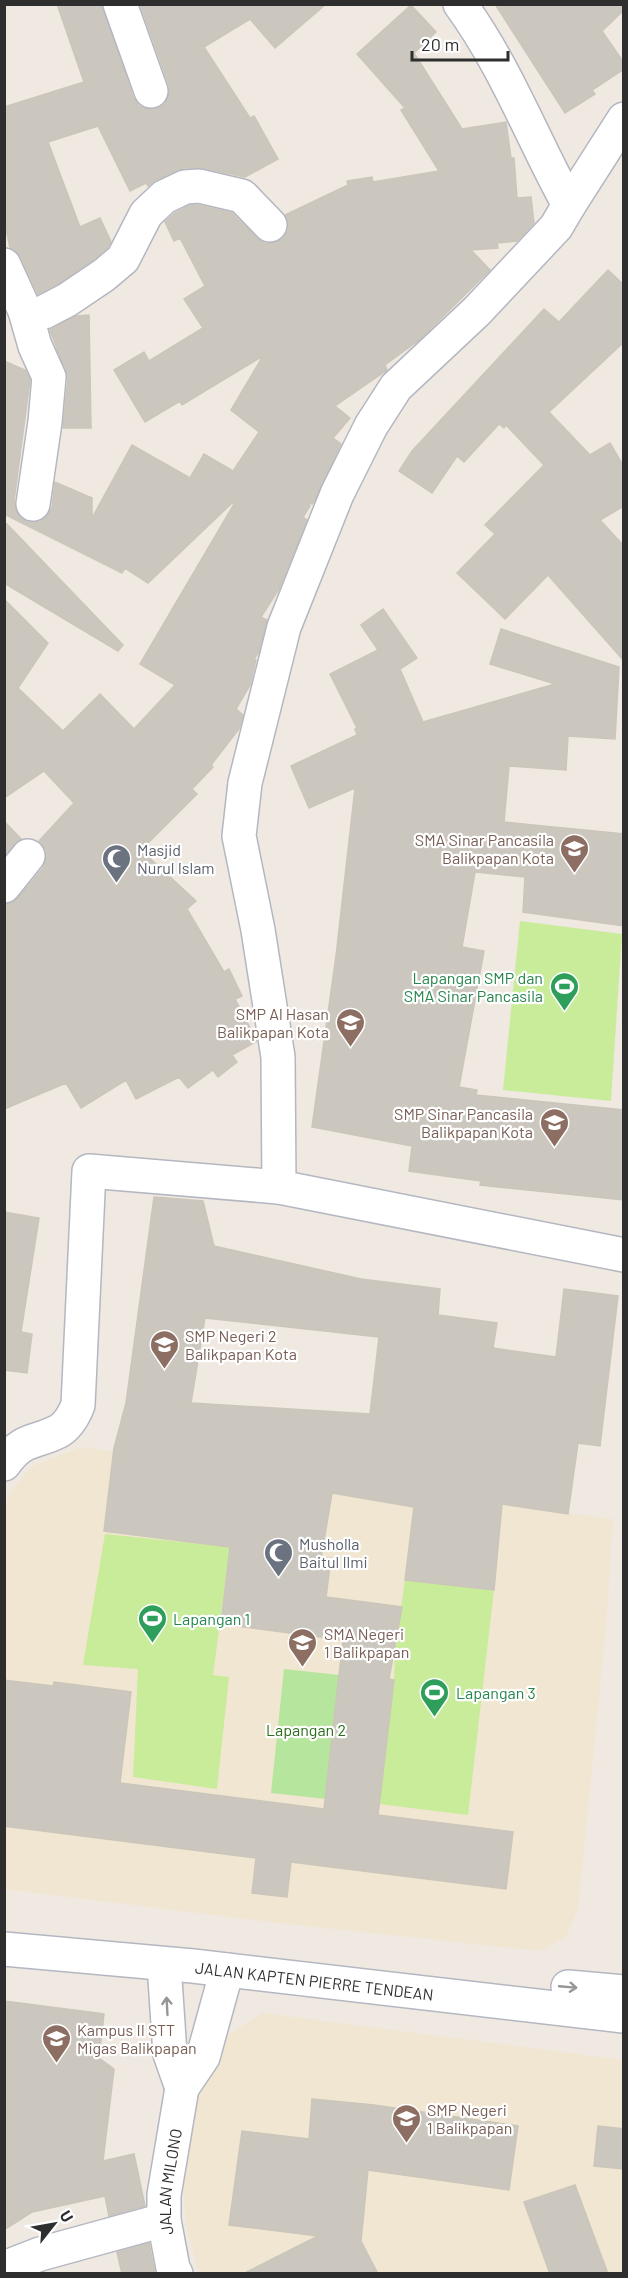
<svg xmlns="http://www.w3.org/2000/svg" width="628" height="2278" font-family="Barlow,sans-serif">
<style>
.education{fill:#f0e6d1}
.green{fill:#b6e59e}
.pitch{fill:#c9ec9a}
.building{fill:#cbc7bf;stroke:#cbc5ba;stroke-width:1.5;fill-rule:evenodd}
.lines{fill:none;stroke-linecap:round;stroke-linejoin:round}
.minor-casing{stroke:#b4b7c1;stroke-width:36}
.minor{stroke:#fff;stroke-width:33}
.oneway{stroke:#969696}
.labels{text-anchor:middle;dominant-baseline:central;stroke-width:4.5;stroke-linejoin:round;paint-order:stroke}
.education-label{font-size:16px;fill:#785e54;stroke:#fff;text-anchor:start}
.worship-label{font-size:16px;fill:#5b616d;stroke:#fff;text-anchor:start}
.leisure-label{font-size:16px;fill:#27864d;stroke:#fff;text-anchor:start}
.park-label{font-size:16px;fill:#2c6e1b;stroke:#fff}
.street-label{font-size:16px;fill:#2e2e2e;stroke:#fff}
</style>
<rect width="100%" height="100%" fill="#efe9e1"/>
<g class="education">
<path d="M 81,1447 L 613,1519 L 606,1628 L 578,1909 L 566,1936 L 541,1951 L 270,1922 L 5,1889 L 5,1503 L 12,1490 L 31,1467 Z"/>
<path d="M 263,2013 L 623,2060 L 623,2273 L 199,2274 L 187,2229 L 183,2185 L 194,2101 L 207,2062 L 229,2034 Z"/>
</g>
<path class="green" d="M 284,1669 L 339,1675 L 326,1799 L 271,1793 Z"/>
<g class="pitch">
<path d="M 520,921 L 622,934 L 611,1101 L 503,1090 Z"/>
<path d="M 105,1534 L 230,1547 L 213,1675 L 229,1677 L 217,1789 L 133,1777 L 138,1669 L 83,1665 Z"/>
<path d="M 405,1580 L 494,1590 L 468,1815 L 379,1804 L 394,1680 L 395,1649 Z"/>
</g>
<g class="building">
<path d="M 57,4 L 102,4 L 133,97 L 139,106 L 148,109 L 157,109 L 165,104 L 169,94 L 169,85 L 140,4 L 326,4 L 275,48 L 250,19 L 204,47 L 250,118 L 254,116 L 278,159 L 245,177 L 203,168 L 184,168 L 156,180 L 148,186 L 146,183 L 130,191 L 98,126 L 48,142 L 80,227 L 100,218 L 111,242 L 108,247 L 93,260 L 59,283 L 38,294 L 21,257 L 15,250 L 10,248 L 4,219 L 4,107 L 84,82 Z"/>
<path d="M 495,4 L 624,4 L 624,10 L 602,31 L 624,63 L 624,69 L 592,90 L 595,94 L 565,113 Z"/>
<path d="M 411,5 L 436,32 L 414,53 L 462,129 L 506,122 L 511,158 L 514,158 L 517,198 L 531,197 L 534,223 L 517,241 L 497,243 L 498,248 L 471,250 L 490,270 L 419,340 L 385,365 L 387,370 L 335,406 L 350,418 L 333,438 L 341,444 L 314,502 L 312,504 L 307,501 L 310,506 L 303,517 L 307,520 L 279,589 L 261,617 L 267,620 L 259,652 L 254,659 L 256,660 L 250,685 L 236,709 L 243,715 L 239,729 L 211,765 L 213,767 L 192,789 L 197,794 L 141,850 L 196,901 L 187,909 L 224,972 L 229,969 L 242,996 L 235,999 L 257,1041 L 232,1055 L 237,1062 L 218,1077 L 213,1070 L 188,1088 L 179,1077 L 136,1099 L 126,1080 L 81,1108 L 66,1083 L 4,1109 L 4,904 L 11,903 L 18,898 L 43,868 L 46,859 L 46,850 L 39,841 L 74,803 L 44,771 L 4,798 L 4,599 L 48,643 L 18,688 L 63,731 L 100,694 L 134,729 L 175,685 L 140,664 L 234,504 L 232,503 L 148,583 L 125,568 L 122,573 L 4,514 L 4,361 L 25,370 L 30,380 L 14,501 L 16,511 L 22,519 L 30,522 L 39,522 L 47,516 L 52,507 L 55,482 L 92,498 L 92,518 L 132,445 L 190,478 L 204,454 L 233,471 L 259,432 L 231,410 L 263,356 L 182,405 L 180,401 L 145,422 L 114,370 L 144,352 L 149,361 L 203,328 L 184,299 L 205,286 L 180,238 L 174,241 L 165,222 L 175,213 L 190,205 L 198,205 L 232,213 L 257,238 L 264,243 L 274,243 L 283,239 L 288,231 L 288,221 L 285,215 L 348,185 L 347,181 L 372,177 L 373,182 L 439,171 L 401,110 L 405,108 L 357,54 Z"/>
<path d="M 608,270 L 624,285 L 624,342 L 549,412 L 590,455 L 610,443 L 624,467 L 624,506 L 600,520 L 624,546 L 624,661 L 548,575 L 505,619 L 457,573 L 495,534 L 485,525 L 544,465 L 506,425 L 504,428 L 499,424 L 464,462 L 457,456 L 432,493 L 399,471 L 412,451 L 544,309 L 559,322 Z"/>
<path d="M 89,315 L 91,428 L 63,428 L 68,378 L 50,330 L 76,316 Z"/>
<path d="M 4,521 L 123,645 L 118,651 L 4,583 Z"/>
<path d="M 383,609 L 417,658 L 400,669 L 423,722 L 555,684 L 490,664 L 501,629 L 619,667 L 615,739 L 568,736 L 566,770 L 509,766 L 504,822 L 624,834 L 624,926 L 523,912 L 525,877 L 475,872 L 462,947 L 484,951 L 459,1087 L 477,1090 L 476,1095 L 624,1110 L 624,1200 L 480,1185 L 481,1181 L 409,1171 L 412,1146 L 312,1127 L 336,956 L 355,788 L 309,808 L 291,766 L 357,735 L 355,729 L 357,728 L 330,674 L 378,650 L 361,625 Z"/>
<path d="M 4,821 L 21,839 L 4,855 Z"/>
<path d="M 154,1197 L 203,1201 L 214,1246 L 361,1279 L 440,1289 L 438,1315 L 497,1323 L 493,1348 L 556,1357 L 564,1289 L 618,1296 L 600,1446 L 578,1443 L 568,1514 L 502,1504 L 494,1590 L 405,1580 L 414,1507 L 332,1493 L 321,1559 L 331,1558 L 326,1597 L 402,1607 L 389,1679 L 394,1680 L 378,1815 L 513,1832 L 506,1889 L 291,1862 L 287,1897 L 269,1895 L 252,1893 L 256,1858 L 4,1826 L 4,1680 L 53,1686 L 54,1682 L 131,1692 L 120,1783 L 324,1809 L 343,1640 L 221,1624 L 230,1547 L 104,1531 L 114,1448 L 126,1403 ZM 205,1318 L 379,1337 L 370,1414 L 191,1403 Z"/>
<path d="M 4,1212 L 39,1218 L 21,1332 L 32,1334 L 27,1373 L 4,1370 Z"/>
<path d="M 4,2001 L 104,2014 L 99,2058 L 114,2069 L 103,2161 L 134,2154 L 145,2206 L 109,2216 L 105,2196 L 32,2212 L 4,2230 Z"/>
<path d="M 312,2099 L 374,2105 L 518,2126 L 509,2190 L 368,2170 L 361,2241 L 378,2274 L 243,2274 L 318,2236 L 229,2225 L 242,2131 L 309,2139 Z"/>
<path d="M 598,2126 L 624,2129 L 624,2169 L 594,2166 Z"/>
<path d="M 575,2185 L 608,2274 L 550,2274 L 524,2202 Z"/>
<path d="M 149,2243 L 155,2274 L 122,2274 L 117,2252 Z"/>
</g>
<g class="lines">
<defs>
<g id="minor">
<path d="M 120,4 L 151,91"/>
<path d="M 569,205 L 624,119"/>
<path d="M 4,265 L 25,311 L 35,346 L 49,377 L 45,422 L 33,504"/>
<path d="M 25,311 L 34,315 L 44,312 L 67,300 L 104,275 L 123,259 L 146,214 L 164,197 L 185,187 L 199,186 L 242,196 L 270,225"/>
<path d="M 4,886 L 28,856"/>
<path d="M 279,1187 L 278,1057 L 258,930 L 239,836 L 245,783 L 284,627 L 337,494 L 371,426 L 396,387 L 477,311 L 556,227 L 569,205 C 532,138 506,67 460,4"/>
<path d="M 4,1464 C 23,1437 34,1444 59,1431 C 69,1425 74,1415 78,1405 L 89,1171 L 279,1187 L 624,1255"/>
<path id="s1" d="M 4,1949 L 193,1966 L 624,2016"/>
<path d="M 164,1964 L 170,2054 L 182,2088 L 203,2057 L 227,1970"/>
<path d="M 568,1987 L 624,1992"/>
<path d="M 4,2268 L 40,2254 L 164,2220"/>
<path id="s2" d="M 176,2274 L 173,2268 L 164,2220 L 164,2195 L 182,2088"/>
</g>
</defs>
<use href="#minor" class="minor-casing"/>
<use href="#minor" class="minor"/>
</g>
<defs><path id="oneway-shaft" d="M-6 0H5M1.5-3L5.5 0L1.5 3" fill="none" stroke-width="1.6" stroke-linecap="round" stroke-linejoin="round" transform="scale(1.5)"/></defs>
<g class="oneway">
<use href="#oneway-shaft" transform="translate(568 1987) rotate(5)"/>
<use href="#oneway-shaft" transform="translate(167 2006) rotate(-93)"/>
</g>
<defs>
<symbol id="school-pin" viewBox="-11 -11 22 30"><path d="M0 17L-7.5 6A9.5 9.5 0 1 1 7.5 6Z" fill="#8d6e63" stroke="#fff"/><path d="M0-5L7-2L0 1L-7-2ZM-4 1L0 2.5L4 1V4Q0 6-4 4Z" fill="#fff"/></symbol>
<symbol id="mosque-pin" viewBox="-11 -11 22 30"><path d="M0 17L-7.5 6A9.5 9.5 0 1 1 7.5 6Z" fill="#6b7280" stroke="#fff"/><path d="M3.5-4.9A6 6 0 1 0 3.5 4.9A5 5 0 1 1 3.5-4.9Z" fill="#fff"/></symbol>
<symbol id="stadium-pin" viewBox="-11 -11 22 30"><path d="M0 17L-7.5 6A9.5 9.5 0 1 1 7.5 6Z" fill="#2e9e5b" stroke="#fff"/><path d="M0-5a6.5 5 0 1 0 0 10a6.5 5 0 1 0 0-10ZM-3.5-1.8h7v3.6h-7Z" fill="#fff"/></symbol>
<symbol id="university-pin" viewBox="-11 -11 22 30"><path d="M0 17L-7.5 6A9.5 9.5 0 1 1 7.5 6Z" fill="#8d6e63" stroke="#fff"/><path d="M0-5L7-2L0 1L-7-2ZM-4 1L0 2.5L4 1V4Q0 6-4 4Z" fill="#fff"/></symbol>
</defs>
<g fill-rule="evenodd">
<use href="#school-pin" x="558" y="832" width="33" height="45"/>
<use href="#mosque-pin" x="100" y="842" width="33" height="45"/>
<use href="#stadium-pin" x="548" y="970" width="33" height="45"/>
<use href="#school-pin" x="334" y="1006" width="33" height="45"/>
<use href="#school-pin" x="538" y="1106" width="33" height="45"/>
<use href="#school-pin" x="148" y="1328" width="33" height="45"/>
<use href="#mosque-pin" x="262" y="1536" width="33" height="45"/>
<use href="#stadium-pin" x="136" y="1602" width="33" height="45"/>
<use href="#school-pin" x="286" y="1626" width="33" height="45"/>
<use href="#stadium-pin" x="418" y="1676" width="33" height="45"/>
<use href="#university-pin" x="40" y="2022" width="33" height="45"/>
<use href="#school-pin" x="390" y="2102" width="33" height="45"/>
</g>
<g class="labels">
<g class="education-label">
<text x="554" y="839" text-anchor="end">SMA Sinar Pancasila<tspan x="554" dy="18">Balikpapan Kota</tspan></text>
<text x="329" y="1013" text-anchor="end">SMP Al Hasan<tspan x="329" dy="18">Balikpapan Kota</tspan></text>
<text x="533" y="1113" text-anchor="end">SMP Sinar Pancasila<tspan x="533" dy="18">Balikpapan Kota</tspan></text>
<text x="185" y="1335">SMP Negeri 2<tspan x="185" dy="18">Balikpapan Kota</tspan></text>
<text x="324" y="1633">SMA Negeri<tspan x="324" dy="18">1 Balikpapan</tspan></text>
<text x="77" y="2029">Kampus II STT<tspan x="77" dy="18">Migas Balikpapan</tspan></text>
<text x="427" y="2109">SMP Negeri<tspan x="427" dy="18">1 Balikpapan</tspan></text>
</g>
<g class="worship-label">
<text x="137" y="849">Masjid<tspan x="137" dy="18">Nurul Islam</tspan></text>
<text x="299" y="1543">Musholla<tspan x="299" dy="18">Baitul Ilmi</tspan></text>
</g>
<g class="leisure-label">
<text x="543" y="977" text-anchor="end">Lapangan SMP dan<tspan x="543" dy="18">SMA Sinar Pancasila</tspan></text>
<text x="173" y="1618">Lapangan 1</text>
<text x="456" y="1692">Lapangan 3</text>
</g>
<g class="park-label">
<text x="306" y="1729">Lapangan 2</text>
</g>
<g class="street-label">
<text stroke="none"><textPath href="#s1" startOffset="312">JALAN KAPTEN PIERRE TENDEAN</textPath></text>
<text stroke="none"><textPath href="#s2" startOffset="94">JALAN MILONO</textPath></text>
</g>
</g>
<rect width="628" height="2278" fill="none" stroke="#2e2e2e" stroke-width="12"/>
<g transform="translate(54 2224) rotate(59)" stroke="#ffffff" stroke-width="4.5" paint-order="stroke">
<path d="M0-4.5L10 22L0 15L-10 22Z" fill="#2e2e2e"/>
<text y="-9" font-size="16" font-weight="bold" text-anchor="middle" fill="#2e2e2e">U</text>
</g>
<path d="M412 51v9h96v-9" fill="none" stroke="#2e2e2e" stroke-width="3"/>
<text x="421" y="51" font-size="18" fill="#2e2e2e" stroke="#ffffff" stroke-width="4.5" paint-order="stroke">20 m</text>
</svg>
